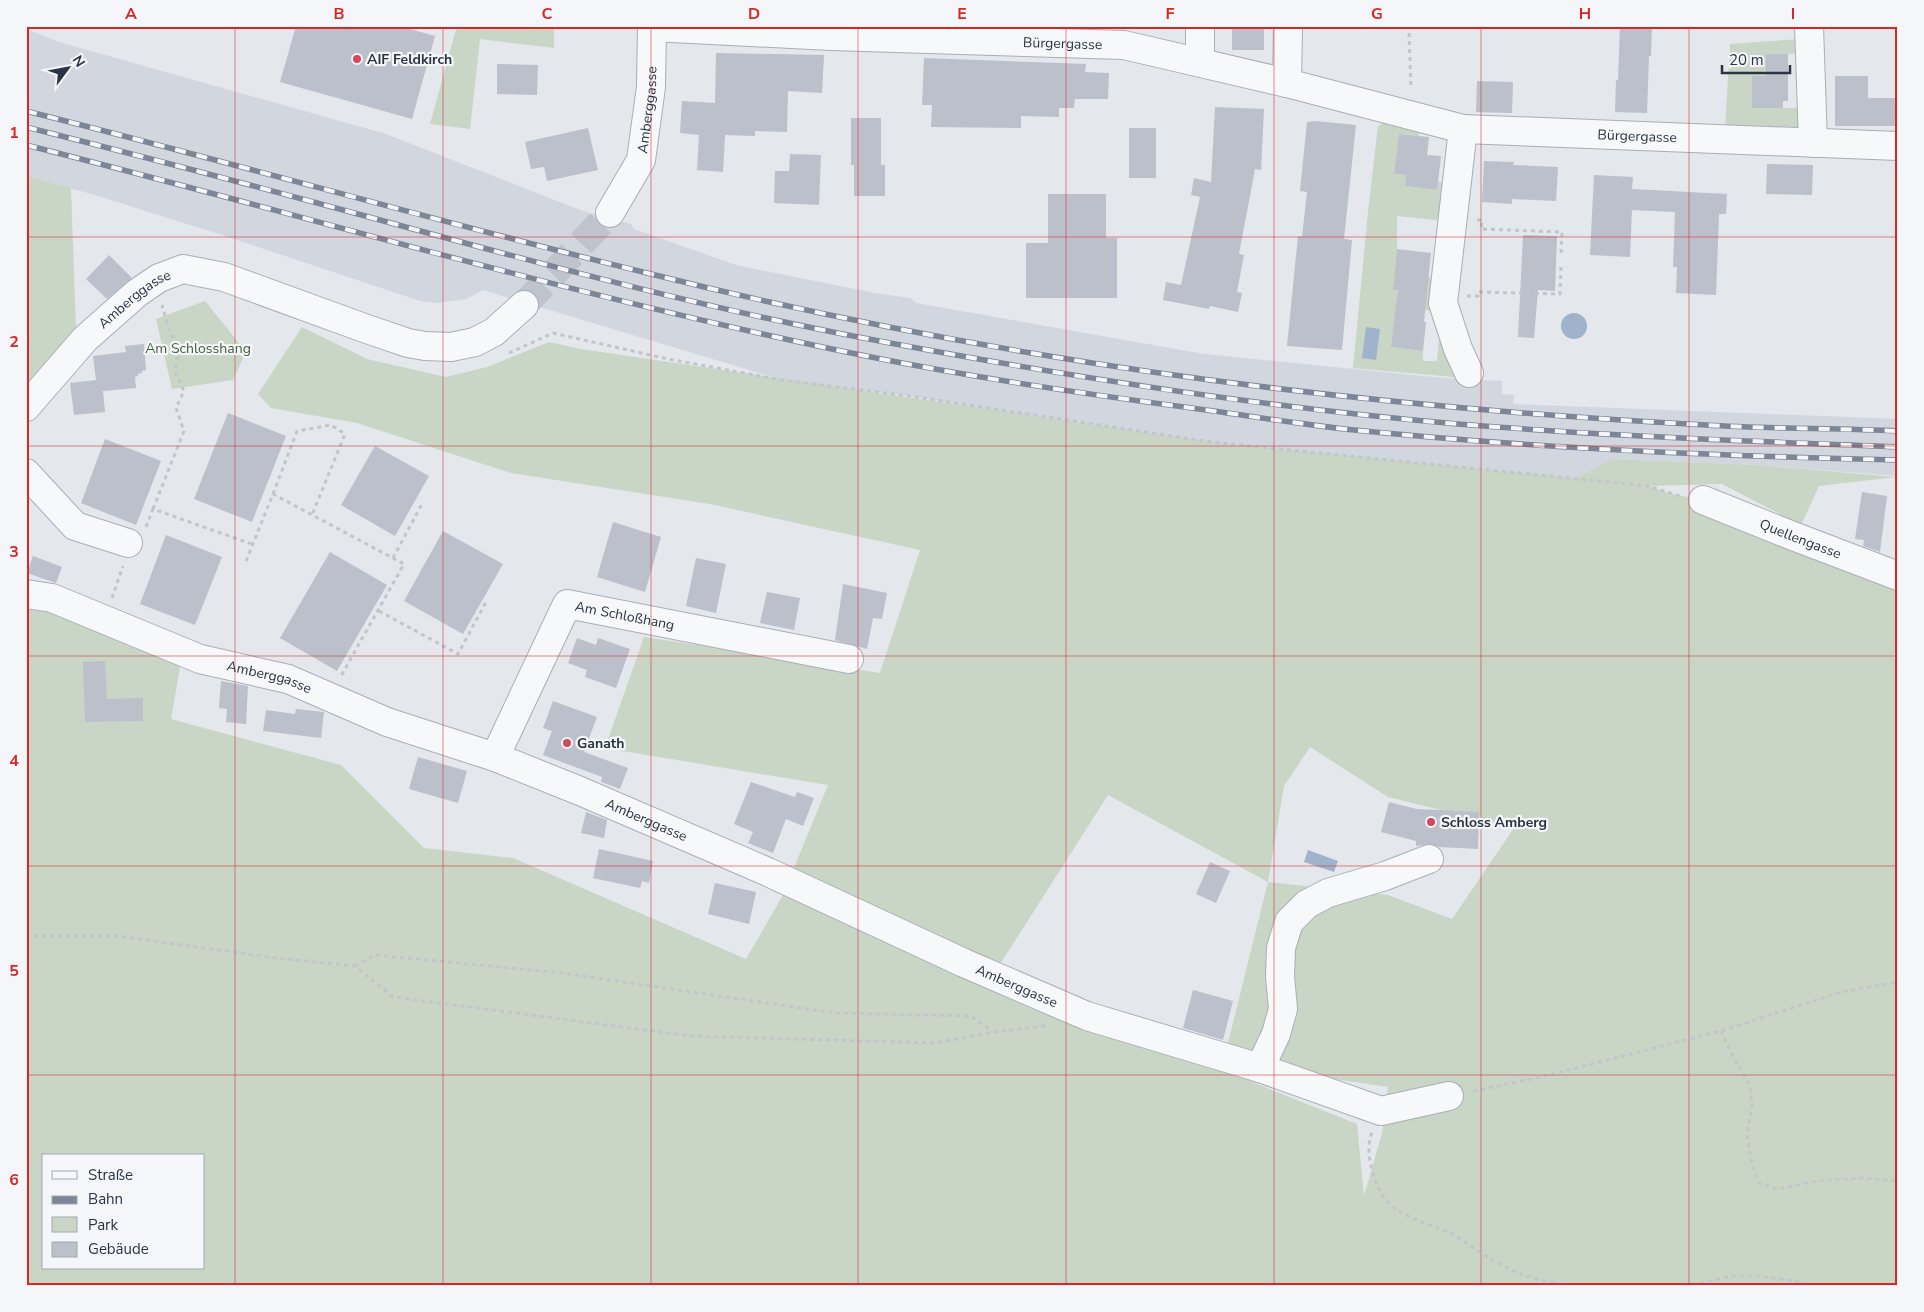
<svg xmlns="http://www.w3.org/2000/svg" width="1924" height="1312" font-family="'Nunito Sans',sans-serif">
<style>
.built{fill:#d2d6de}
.green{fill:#c9d6c5;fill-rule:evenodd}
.water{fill:#9fb4cc}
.building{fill:#bbc0ca}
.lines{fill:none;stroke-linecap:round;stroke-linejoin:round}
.minor-tunnel{stroke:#bfc3cb;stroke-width:28;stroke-dasharray:28 14;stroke-linecap:butt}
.minor-casing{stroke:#a9aeb7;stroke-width:30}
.path{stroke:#c2c5cb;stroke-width:3;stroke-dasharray:4 4;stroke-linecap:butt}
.minor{stroke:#f7f8fa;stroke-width:28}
.rail-casing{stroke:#7d8696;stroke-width:5.5}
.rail{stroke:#f4f6f9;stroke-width:4;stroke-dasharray:11;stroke-linecap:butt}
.grid{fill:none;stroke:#d62828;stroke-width:1;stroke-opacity:0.55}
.poi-dot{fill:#d1495b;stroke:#f4f6f9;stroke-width:2}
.labels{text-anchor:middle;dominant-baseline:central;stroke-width:4.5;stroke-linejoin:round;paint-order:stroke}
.street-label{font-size:14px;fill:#2b3445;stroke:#f4f6f9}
.poi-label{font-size:14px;font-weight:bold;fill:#2b3445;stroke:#f4f6f9;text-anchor:start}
.park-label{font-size:14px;fill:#3f6138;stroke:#f4f6f9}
.neatline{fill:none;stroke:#d62828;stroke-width:2}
.grid-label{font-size:16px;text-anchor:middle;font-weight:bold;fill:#d62828}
</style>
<rect width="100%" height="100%" fill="#e4e7ec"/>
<path class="built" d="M 26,29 L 59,42 L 386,134 L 583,211 L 631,224 L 634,229 L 736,265 L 875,293 L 910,298 L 916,303 L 1204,354 L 1444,378 L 1502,381 L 1502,394 L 1514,395 L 1513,404 L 1898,419 L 1898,476 L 1758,465 L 1613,459 L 1576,478 L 1211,442 L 1019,415 L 916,397 L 782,380 L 483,290 L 466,299 L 437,303 L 420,301 L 222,235 L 95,195 L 26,176 Z"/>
<g class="green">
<path d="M 457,26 L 554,26 L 554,48 L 480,39 L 470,129 L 430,124 Z"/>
<path d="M 1800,39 L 1800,53 L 1787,54 L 1766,76 L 1752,108 L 1802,108 L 1799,130 L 1725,129 L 1730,44 Z"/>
<path d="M 1387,121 L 1420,131 L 1419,136 L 1399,134 L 1394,174 L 1406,175 L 1405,186 L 1437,190 L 1438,182 L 1450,184 L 1445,221 L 1397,216 L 1397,249 L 1393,290 L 1426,293 L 1428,277 L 1435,278 L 1433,311 L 1416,309 L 1391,347 L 1423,351 L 1423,361 L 1437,361 L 1439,340 L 1447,342 L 1464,378 L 1353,368 L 1368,212 L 1378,126 Z"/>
<path d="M 26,176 L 71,188 L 76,330 L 26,386 Z"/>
<path d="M 205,301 L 246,352 L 233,380 L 172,389 L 156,319 Z"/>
<path d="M 302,327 L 367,359 L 446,377 L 487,367 L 549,342 L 581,349 L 1211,442 L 1576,478 L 1612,459 L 1758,465 L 1896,477 L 1819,486 L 1801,525 L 1722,484 L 1650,486 L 1668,493 L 1703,500 L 1898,576 L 1898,1286 L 26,1286 L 26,609 L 71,616 L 181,662 L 171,719 L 341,765 L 424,848 L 513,858 L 746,959 L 782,897 L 828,785 L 605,748 L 644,637 L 880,673 L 920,550 L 710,504 L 511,473 L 357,423 L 271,408 L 258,394 ZM 1310,747 L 1388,797 L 1514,828 L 1452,919 L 1388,895 L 1268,882 L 1284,786 ZM 1108,795 L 1268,882 L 1224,1059 L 988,983 ZM 1225,1060 L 1260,1068 L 1388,1087 L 1382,1133 L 1364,1196 L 1357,1124 L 1257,1084 ZM 44,1156 L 204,1156 L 204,1268 L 44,1268 Z"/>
</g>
<g class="water">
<circle cx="1574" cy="326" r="13"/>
<path d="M 1366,327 L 1380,329 L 1376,360 L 1362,358 Z"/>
<path d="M 1308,850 L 1338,861 L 1334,872 L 1304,862 Z"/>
</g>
<g class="building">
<path d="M 296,26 L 399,26 L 435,36 L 412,119 L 280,82 Z"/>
<rect x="1232" y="26" width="32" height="24"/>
<path d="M 1620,26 L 1652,26 L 1651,56 L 1649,56 L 1647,113 L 1615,112 L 1616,80 L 1618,80 Z"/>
<path d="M 716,53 L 824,55 L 822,93 L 788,91 L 787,132 L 755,131 L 755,136 L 725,135 L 723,172 L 697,170 L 699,135 L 680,133 L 682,101 L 715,103 Z"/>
<path d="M 1766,54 L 1788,54 L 1788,101 L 1783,101 L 1783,108 L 1752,108 L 1752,76 L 1766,76 Z"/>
<path d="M 924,58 L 1086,64 L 1085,72 L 1109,73 L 1108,99 L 1075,99 L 1074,108 L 1059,108 L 1059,117 L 1021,116 L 1021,128 L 931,127 L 932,105 L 922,105 Z"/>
<path d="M 497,64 L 538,65 L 537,95 L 497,94 Z"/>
<path d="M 1835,76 L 1868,76 L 1868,98 L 1898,98 L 1898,126 L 1835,126 Z"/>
<path d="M 1477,81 L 1513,82 L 1512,113 L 1476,112 Z"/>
<path d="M 1215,107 L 1264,109 L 1261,170 L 1255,169 L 1239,254 L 1244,255 L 1237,292 L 1242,293 L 1238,312 L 1210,306 L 1209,309 L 1163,300 L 1166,282 L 1181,285 L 1200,197 L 1191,195 L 1194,178 L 1211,182 Z"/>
<path d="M 851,118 L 881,118 L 881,165 L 885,165 L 885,196 L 854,196 L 854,165 L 851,165 Z"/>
<path d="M 1315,121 L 1356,125 L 1344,239 L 1352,240 L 1342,350 L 1287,346 L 1298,236 L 1302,237 L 1307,192 L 1300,191 L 1307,122 Z"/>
<path d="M 588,128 L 598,170 L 547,181 L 544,167 L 531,169 L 525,142 Z"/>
<rect x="1129" y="128" width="27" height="50"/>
<path d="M 1399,134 L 1429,137 L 1427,155 L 1441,156 L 1437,190 L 1405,186 L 1406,175 L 1394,174 Z"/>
<path d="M 790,154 L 821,155 L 819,205 L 774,203 L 775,171 L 789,171 Z"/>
<path d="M 1484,161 L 1514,162 L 1513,165 L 1558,167 L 1556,201 L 1512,199 L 1512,204 L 1482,202 Z"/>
<path d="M 1767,164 L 1813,165 L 1812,195 L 1766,194 Z"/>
<path d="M 1594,175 L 1633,177 L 1632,189 L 1727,194 L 1726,214 L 1719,214 L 1716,295 L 1676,293 L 1677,267 L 1673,267 L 1675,212 L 1632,210 L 1630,257 L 1590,255 Z"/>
<path d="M 1048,194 L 1106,194 L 1106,238 L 1117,238 L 1117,298 L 1026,298 L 1026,243 L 1048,243 Z"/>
<path d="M 1523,235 L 1557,236 L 1555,291 L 1538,290 L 1534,338 L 1518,337 Z"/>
<path d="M 1397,249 L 1431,253 L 1424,322 L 1426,322 L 1423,351 L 1391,347 L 1398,290 L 1393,290 Z"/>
<path d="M 109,255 L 132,278 L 107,299 L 86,279 Z"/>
<path d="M 144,344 L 146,370 L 142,371 L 142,373 L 138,374 L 138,376 L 135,377 L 136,388 L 103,391 L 105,412 L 74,415 L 70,383 L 96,380 L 93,356 L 126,352 L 125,346 Z"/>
<path d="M 228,413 L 286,436 L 252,522 L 194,499 Z"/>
<path d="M 105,439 L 161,461 L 136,525 L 81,503 Z"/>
<path d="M 375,446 L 429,476 L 395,536 L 341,505 Z"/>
<path d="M 1862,492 L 1887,496 L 1880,552 L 1863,546 L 1864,540 L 1855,539 Z"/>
<path d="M 613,522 L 661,537 L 645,592 L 597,577 Z"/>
<path d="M 443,531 L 503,564 L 463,634 L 404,601 Z"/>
<path d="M 166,535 L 222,557 L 195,625 L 140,604 Z"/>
<path d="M 330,552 L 387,585 L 337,671 L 280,638 Z"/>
<path d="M 33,556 L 62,567 L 56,583 L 27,573 Z"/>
<path d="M 696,558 L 726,564 L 716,613 L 686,606 Z"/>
<path d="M 843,584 L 887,593 L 882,619 L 873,618 L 867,649 L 835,640 Z"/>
<path d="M 767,592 L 800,598 L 794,630 L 760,623 Z"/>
<path d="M 577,638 L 596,645 L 598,638 L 630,649 L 616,688 L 585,677 L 587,670 L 568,663 Z"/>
<path d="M 105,661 L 107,699 L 143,698 L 143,721 L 85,722 L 83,662 Z"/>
<path d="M 221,681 L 248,686 L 246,724 L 226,722 L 227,709 L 219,708 Z"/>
<path d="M 553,701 L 597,717 L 584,752 L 628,768 L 620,789 L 601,782 L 602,777 L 543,755 L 552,731 L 543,728 Z"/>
<path d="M 296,709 L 324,712 L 321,738 L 263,731 L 266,710 L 295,714 Z"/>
<path d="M 418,757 L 467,771 L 458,803 L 409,789 Z"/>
<path d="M 751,782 L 795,797 L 797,792 L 814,798 L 803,826 L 786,819 L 773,853 L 748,843 L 753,832 L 734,824 Z"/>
<path d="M 1389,802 L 1417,809 L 1479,812 L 1478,849 L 1439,847 L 1431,844 L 1416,846 L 1416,841 L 1381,832 Z"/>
<path d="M 586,812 L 607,820 L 604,838 L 581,833 Z"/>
<path d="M 599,849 L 653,861 L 649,883 L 642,881 L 640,888 L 593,878 Z"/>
<path d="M 1210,862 L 1230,871 L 1216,903 L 1196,894 Z"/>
<path d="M 715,883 L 756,892 L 749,924 L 708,914 Z"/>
<path d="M 1193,990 L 1233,1001 L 1223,1040 L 1183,1028 Z"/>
</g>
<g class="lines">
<path class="minor-tunnel" d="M 524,305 L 610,213"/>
<defs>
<g id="minor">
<path d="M 1809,26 L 1813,143"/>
<path id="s1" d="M 652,27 L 831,36 L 1124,45 L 1287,83 L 1463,129 L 1898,146"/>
<path d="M 1200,62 L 1200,26"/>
<path d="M 1287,83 L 1288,26"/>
<path d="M 1463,129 L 1443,303 L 1458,349 L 1469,373"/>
<path id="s2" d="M 610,213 L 641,160 L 651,87 L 652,26"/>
<path id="s3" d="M 26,407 L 85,339 L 137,293 L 159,278 L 183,269 L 224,277 L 364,328 L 408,343 L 425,346 L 451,347 L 475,342 L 494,332 L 524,305"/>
<path d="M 26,473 L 75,526 L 128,543"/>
<path id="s4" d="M 1703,500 L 1793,536 L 1898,576"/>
<path id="s5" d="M 26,594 L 52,598 L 200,659 L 288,679 L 387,722 L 495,757 L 580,791 L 768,872 L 964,963 L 1087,1016 L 1260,1068 L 1381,1111 L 1449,1096"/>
<path id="s6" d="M 495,757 L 567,604 L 849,659"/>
<path d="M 1260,1068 L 1276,1034 L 1283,1009 L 1280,976 L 1281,948 L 1289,922 L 1307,904 L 1328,893 L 1385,876 L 1429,859"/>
</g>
</defs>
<use href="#minor" class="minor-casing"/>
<g class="path">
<path d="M 1409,33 L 1411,89"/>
<path d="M 1477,220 L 1482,220 L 1481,229 L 1562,232 L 1561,255"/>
<path d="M 1467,296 L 1478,296 L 1478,292 L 1560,294 L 1561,267"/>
<path d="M 509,353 L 553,333 L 668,359 L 782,380 L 916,397 L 1211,442 L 1648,486 L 1680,496"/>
<path d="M 273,494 L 297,431 L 331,425 L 345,434 L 312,515"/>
<path d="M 153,509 L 184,431 L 176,408 L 184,391 L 175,372 L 179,347 L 170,333 L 162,305"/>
<path d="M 146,527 L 153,509 L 252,544"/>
<path d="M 393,558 L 423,502"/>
<path d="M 246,561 L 273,494 L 404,564 L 341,676"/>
<path d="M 112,598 L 123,566"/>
<path d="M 379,611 L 458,654 L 486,602"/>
<path d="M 26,936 L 117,936 L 276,958 L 355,966 L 393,997 L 691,1036 L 936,1043 L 993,1032 L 1046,1026"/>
<path d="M 355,966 L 375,955 L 562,973 L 835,1013 L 971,1016 L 992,1031"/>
<path d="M 1721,1031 L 1735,1060 L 1750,1085 L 1752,1105 L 1747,1136 L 1752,1165 L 1759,1183 L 1777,1189 L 1817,1181 L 1861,1178 L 1898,1181"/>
<path d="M 1473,1091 L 1541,1077 L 1721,1031 L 1841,992 L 1898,982"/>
<path d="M 1372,1133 C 1367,1143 1369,1159 1372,1170 C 1381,1205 1398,1213 1430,1225 C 1437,1228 1445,1230 1451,1233 C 1474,1247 1495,1264 1521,1274 C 1535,1279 1551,1282 1565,1286"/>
<path d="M 1693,1286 C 1707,1282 1721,1277 1735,1276 C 1764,1274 1796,1282 1824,1286"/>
</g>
<use href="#minor" class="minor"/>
<defs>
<g id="rail">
<path d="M 26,111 C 234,163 439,222 647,273 C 774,305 902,331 1031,353 C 1255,391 1480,413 1706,425 C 1770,429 1834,428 1898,431"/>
<path d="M 26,127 C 141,156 255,186 369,217 C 541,264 714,311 890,343 C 1078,378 1267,408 1458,424 C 1604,436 1751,441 1898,447"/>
<path d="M 26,145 C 308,216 586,300 871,357 C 977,378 1085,394 1192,408 C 1243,415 1293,423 1344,429 C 1528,448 1713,456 1898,460"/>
</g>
</defs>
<use href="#rail" class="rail-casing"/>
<use href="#rail" class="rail"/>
</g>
<path class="grid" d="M 235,26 L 235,1286M 443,26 L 443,1286M 651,26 L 651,1286M 858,26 L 858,1286M 1066,26 L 1066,1286M 1274,26 L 1274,1286M 1481,26 L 1481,1286M 1689,26 L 1689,1286M 26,237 L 1898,237M 26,446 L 1898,446M 26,656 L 1898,656M 26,866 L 1898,866M 26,1075 L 1898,1075"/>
<g class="poi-dot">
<circle cx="357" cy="59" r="5"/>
<circle cx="567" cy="743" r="5"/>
<circle cx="1431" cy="822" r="5"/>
</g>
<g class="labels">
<g class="street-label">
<text stroke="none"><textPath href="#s1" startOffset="411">Bürgergasse</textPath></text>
<text stroke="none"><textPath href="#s2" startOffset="112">Amberggasse</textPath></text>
<text stroke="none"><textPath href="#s1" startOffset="996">Bürgergasse</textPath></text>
<text stroke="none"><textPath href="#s3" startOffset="154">Amberggasse</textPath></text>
<text stroke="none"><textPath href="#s4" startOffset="105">Quellengasse</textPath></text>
<text stroke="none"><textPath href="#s6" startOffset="228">Am Schloßhang</textPath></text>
<text stroke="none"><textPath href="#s5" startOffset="258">Amberggasse</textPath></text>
<text stroke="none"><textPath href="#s5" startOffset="662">Amberggasse</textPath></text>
<text stroke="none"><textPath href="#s5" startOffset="1068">Amberggasse</textPath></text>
</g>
<g class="poi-label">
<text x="367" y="59">AIF Feldkirch</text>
<text x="577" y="743">Ganath</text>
<text x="1441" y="822">Schloss Amberg</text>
</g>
<g class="park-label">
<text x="198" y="348">Am Schlosshang</text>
</g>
</g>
<rect width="1924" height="1312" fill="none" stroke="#f4f6f9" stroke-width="55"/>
<rect x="42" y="1154" width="162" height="115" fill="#f4f6f9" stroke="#a4a8b1"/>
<rect x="52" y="1171" width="25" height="8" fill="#f7f8fa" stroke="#a4a8b1"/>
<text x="88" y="1180" font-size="15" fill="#2b3445">Straße</text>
<rect x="52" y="1196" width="25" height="8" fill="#7d8696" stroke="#a4a8b1"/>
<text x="88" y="1204" font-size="15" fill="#2b3445">Bahn</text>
<rect x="52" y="1217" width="25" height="15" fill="#c9d6c5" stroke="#a4a8b1"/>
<text x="88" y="1230" font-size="15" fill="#2b3445">Park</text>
<rect x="52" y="1242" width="25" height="15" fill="#bbc0ca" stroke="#a4a8b1"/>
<text x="88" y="1254" font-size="15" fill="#2b3445">Gebäude</text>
<g transform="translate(68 68) rotate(58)" stroke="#f4f6f9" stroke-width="4" paint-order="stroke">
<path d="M0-4L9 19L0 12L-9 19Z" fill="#2b3445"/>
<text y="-8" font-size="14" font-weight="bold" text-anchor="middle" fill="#2b3445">N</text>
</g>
<path d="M1722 65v8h68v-8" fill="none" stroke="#2b3445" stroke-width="2.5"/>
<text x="1729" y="65" font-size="15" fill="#2b3445" stroke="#f4f6f9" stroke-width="4" paint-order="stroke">20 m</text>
<rect x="28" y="28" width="1868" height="1256" class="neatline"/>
<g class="grid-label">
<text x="131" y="19">A</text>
<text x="339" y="19">B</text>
<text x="547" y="19">C</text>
<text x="754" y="19">D</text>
<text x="962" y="19">E</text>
<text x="1170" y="19">F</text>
<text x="1377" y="19">G</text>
<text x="1585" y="19">H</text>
<text x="1793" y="19">I</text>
<text x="14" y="138">1</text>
<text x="14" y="347">2</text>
<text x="14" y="557">3</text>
<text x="14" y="766">4</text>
<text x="14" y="976">5</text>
<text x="14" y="1185">6</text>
</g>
</svg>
